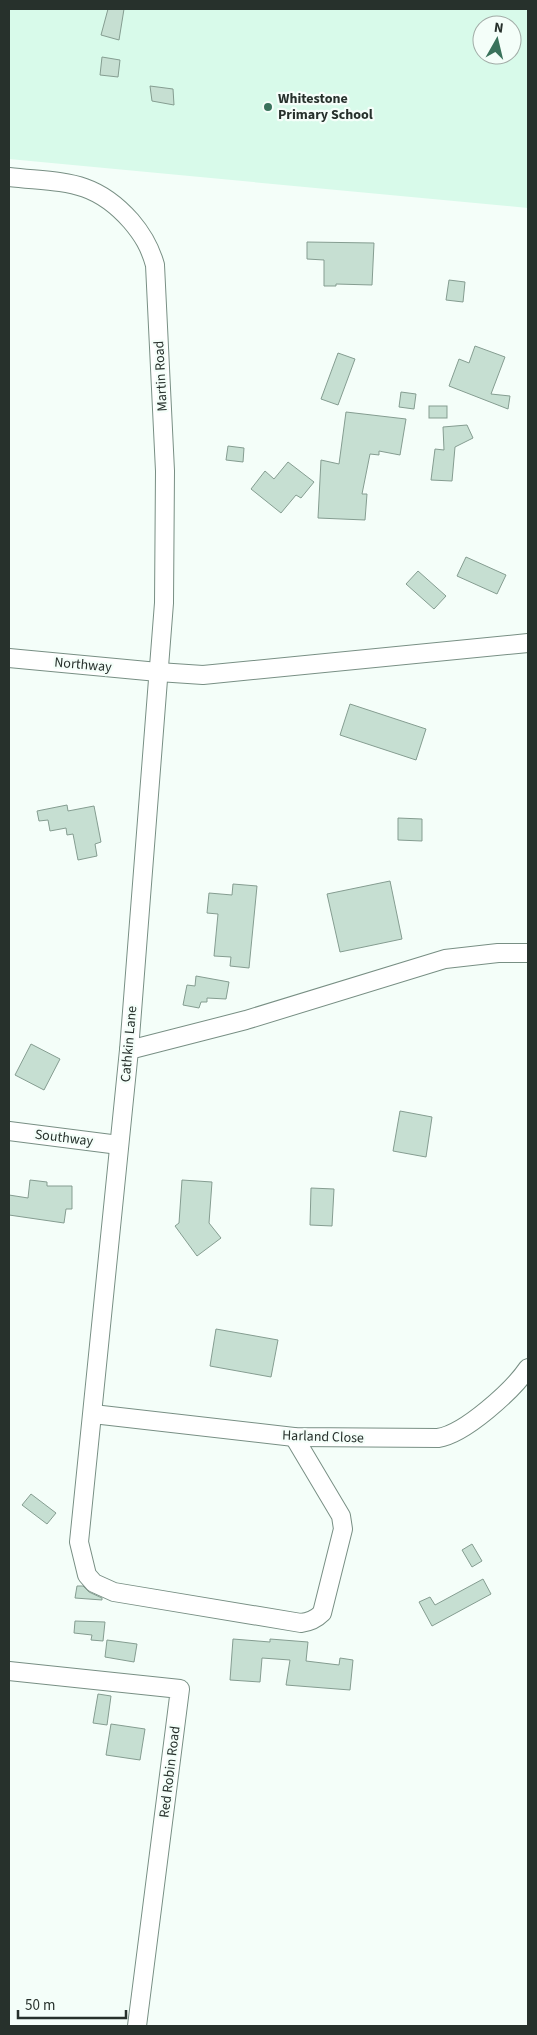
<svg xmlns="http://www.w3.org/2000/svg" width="537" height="2035" font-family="'Source Sans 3',sans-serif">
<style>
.built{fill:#d8faea;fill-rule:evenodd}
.building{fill:#c6dfd2;stroke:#859d91}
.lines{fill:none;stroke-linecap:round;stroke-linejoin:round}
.minor-casing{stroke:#788f84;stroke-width:20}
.minor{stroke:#fff;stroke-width:18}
.poi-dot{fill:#39725b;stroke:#f4fef9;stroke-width:2}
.labels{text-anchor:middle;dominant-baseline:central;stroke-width:4.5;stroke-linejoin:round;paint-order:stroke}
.poi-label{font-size:14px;font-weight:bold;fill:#27312c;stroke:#f4fef9;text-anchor:start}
.street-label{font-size:14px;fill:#27312c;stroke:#f4fef9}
</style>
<rect width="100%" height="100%" fill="#f4fef9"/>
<path class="built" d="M 9,9 L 528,9 L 528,208 L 9,159 ZM 482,25 L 512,25 L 512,55 L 482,55 Z"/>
<g class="building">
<path d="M 108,9 L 124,9 L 119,40 L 101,35 Z"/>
<path d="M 102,57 L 120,60 L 118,77 L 100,75 Z"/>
<path d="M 150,86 L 173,89 L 174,105 L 152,101 Z"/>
<path d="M 307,242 L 374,243 L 372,285 L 336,284 L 336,286 L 324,286 L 324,260 L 307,259 Z"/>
<path d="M 449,280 L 465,282 L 463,302 L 446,300 Z"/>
<path d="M 475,346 L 505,357 L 491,394 L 510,396 L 508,409 L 449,386 L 459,359 L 469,363 Z"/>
<path d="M 338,353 L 355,359 L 338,405 L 321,399 Z"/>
<path d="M 401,392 L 416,394 L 414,409 L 399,407 Z"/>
<rect x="429" y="406" width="18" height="12"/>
<path d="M 346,412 L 406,419 L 400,455 L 379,451 L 379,455 L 370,454 L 362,494 L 367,494 L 365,520 L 318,518 L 321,460 L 339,464 Z"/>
<path d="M 467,425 L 473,438 L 455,447 L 452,481 L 431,480 L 435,449 L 444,450 L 443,427 Z"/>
<path d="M 228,446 L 244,448 L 243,462 L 226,460 Z"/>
<path d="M 288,462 L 314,482 L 301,498 L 296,495 L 281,513 L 251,489 L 265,471 L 274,479 Z"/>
<path d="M 466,557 L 506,575 L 497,594 L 457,576 Z"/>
<path d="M 418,571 L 446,596 L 434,609 L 406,584 Z"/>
<path d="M 350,704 L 426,729 L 416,760 L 340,735 Z"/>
<path d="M 67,805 L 68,811 L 94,806 L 101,842 L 95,844 L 97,856 L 78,860 L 73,834 L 67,835 L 66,828 L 50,831 L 48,820 L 39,821 L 37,811 Z"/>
<path d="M 398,818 L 422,819 L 422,841 L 398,840 Z"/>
<path d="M 390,881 L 402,939 L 340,952 L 327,894 Z"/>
<path d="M 233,884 L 257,886 L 249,968 L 230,966 L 231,957 L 214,956 L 218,914 L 207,913 L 209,893 L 232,895 Z"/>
<path d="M 196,976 L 229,982 L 226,999 L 207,998 L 207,1002 L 201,1002 L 199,1008 L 183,1005 L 187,985 L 195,986 Z"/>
<path d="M 31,1044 L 60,1059 L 44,1090 L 15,1075 Z"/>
<path d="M 400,1111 L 432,1117 L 426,1157 L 393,1151 Z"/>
<path d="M 30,1180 L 47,1182 L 47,1186 L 72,1186 L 72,1209 L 66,1209 L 64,1223 L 9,1215 L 9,1195 L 28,1198 Z"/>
<path d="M 182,1180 L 212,1182 L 209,1223 L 221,1238 L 197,1256 L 175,1226 L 179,1223 Z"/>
<path d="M 311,1188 L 334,1189 L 332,1226 L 310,1225 Z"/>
<path d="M 216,1329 L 278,1340 L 271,1377 L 210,1366 Z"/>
<path d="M 31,1494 L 56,1513 L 47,1524 L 22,1505 Z"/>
<path d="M 472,1544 L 482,1561 L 472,1567 L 462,1550 Z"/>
<path d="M 483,1579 L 491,1594 L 432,1626 L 419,1602 L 430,1597 L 435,1605 Z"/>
<path d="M 77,1586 L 83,1586 L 89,1592 L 102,1598 L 102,1600 L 75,1598 Z"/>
<path d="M 75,1621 L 105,1622 L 103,1641 L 91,1640 L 92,1635 L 74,1633 Z"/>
<path d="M 233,1639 L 270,1642 L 270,1639 L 308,1642 L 306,1661 L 339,1665 L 340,1658 L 353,1660 L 350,1690 L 286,1685 L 290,1660 L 262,1658 L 260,1682 L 230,1680 Z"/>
<path d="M 107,1640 L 137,1644 L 134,1662 L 105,1657 Z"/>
<path d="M 98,1694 L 111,1696 L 107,1725 L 93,1723 Z"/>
<path d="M 111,1724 L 145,1729 L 140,1760 L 106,1755 Z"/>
</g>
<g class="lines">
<defs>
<g id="minor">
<path d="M 9,177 C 62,183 93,178 131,221 C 143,235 150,247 155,265 L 165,471 L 164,603 L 129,1050 L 79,1542 L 87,1575 L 94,1583 L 114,1592 L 301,1623 C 310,1622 316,1619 322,1613 L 343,1529 L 341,1516 L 294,1437"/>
<path d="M 9,658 L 158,672 L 203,675 L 528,643"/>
<path d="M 129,1050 L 246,1020 L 445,959 L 498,953 L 528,953"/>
<path d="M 9,1131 L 119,1145"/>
<path d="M 93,1414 L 294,1437 L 438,1438 C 465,1434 513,1390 528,1368"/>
<path d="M 9,1671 L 180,1689 L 137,2026"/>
</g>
</defs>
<use href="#minor" class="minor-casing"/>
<use href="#minor" class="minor"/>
</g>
<circle class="poi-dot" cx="268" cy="107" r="5"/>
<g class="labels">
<g class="poi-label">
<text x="278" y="99">Whitestone<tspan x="278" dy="16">Primary School</tspan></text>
</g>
<g class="street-label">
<text transform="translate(161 376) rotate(-93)">Martin Road</text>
<text transform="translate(83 665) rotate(5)">Northway</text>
<text transform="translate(129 1044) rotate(-85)">Cathkin Lane</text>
<text transform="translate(64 1138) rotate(7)">Southway</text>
<text transform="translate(323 1437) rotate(2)">Harland Close</text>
<text transform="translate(170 1772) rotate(-83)">Red Robin Road</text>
</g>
</g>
<rect width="537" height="2035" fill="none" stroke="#27312c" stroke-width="20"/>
<g transform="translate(497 40) rotate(8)"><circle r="24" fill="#f4fef9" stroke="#a2aca7"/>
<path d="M0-4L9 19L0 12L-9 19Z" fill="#39725b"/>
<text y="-8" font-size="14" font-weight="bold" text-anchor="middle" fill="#27312c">N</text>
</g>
<path d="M18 2010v8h108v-8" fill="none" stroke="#27312c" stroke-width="2.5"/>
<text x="25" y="2010" font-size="15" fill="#27312c" stroke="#f4fef9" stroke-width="4" paint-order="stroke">50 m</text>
</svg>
